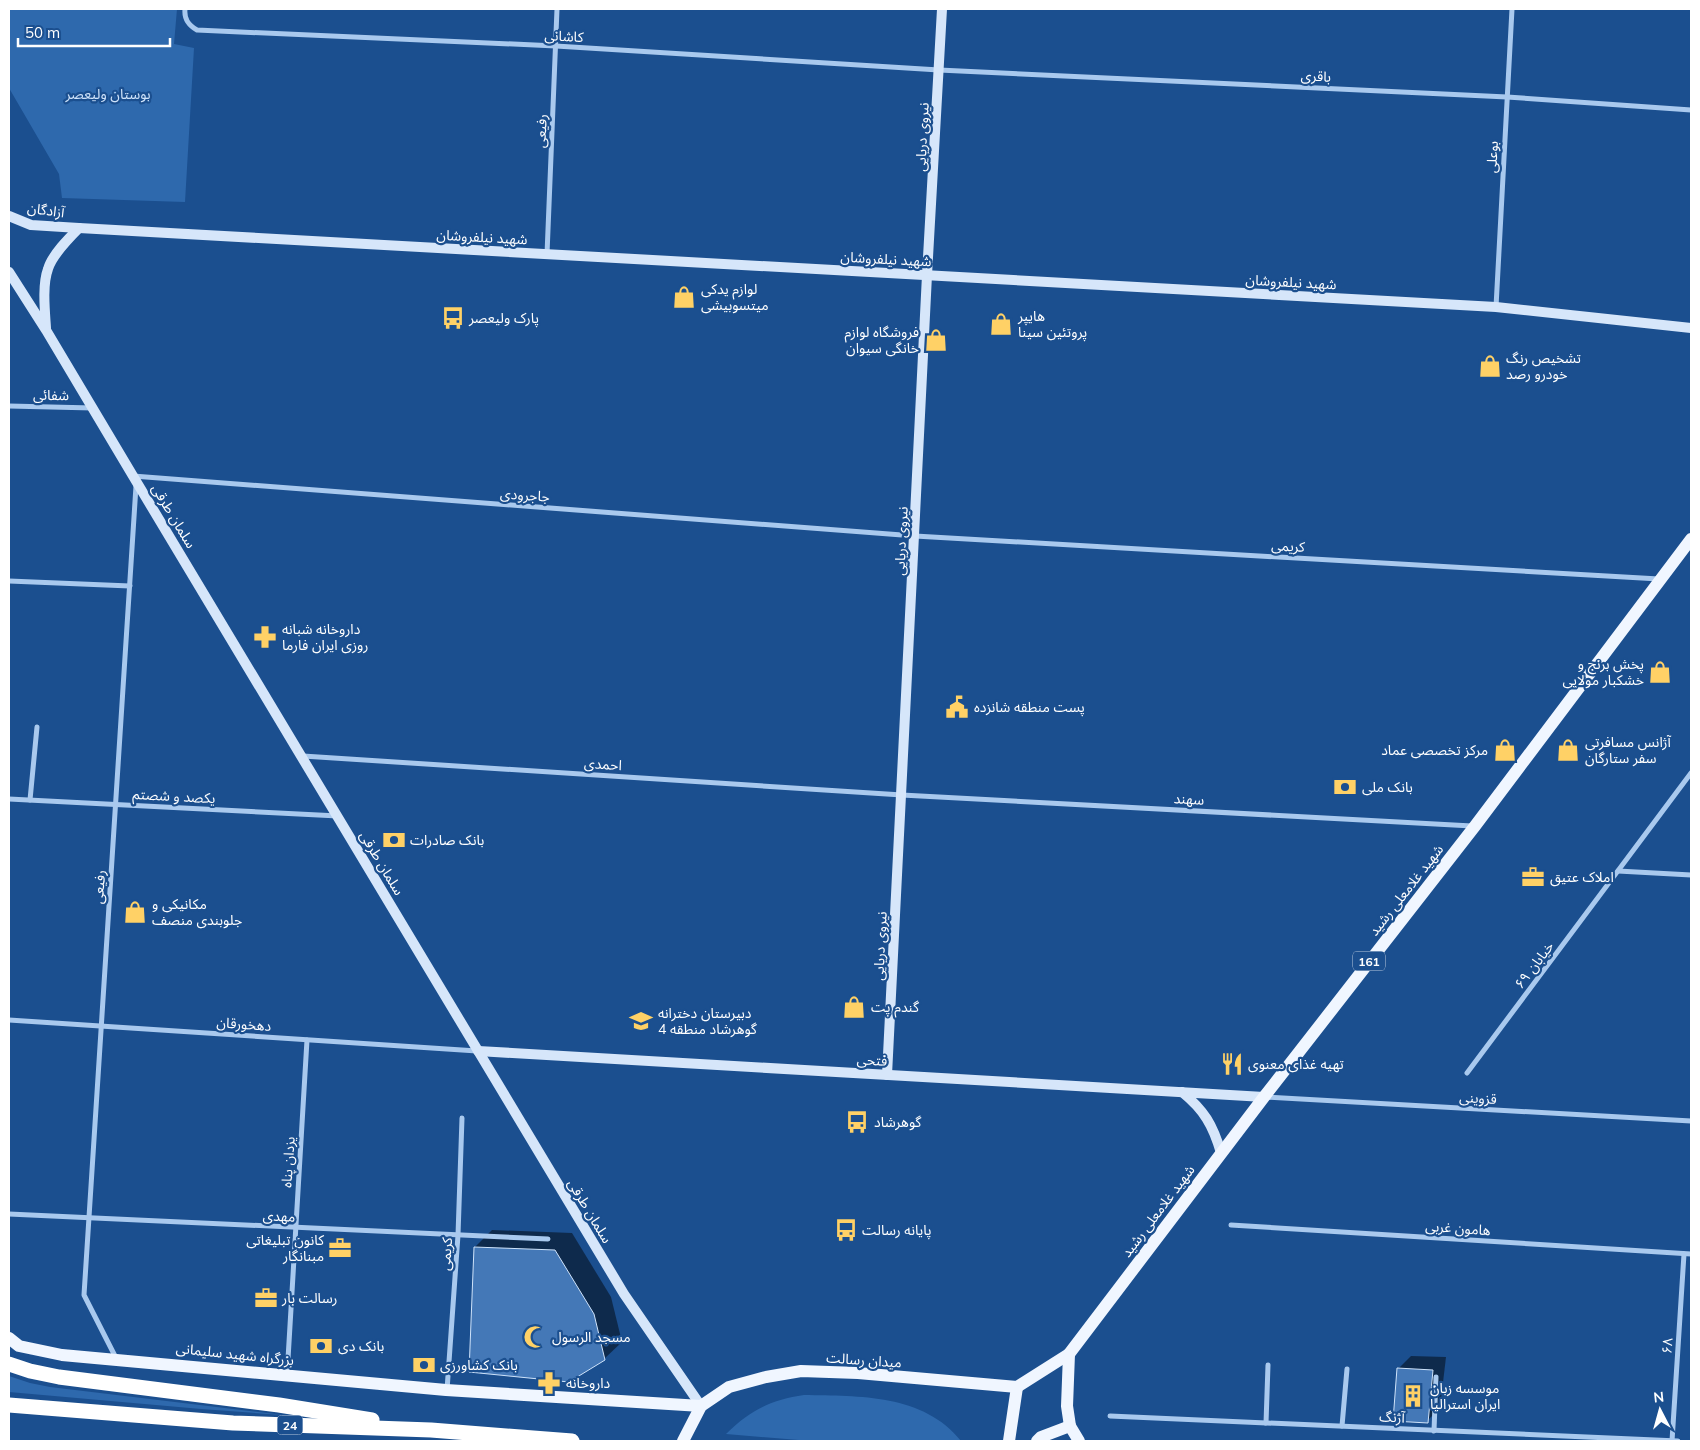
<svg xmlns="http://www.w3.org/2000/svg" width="1700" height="1450" font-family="Mulish,'Noto Sans Arabic',sans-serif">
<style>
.green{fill:#2e69ad}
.shadow{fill:#0007}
.building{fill:#4478b7;stroke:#cfe3fa}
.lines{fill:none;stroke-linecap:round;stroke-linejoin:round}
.street{stroke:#a9c9ee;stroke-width:5}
.secondary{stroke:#d6e6fa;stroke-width:10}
.primary{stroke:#f0f6ff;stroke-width:12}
.highway{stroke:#fff;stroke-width:15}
.labels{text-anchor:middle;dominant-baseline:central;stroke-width:4.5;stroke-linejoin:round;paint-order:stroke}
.shield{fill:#1b4f8f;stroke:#bbcadd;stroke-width:1}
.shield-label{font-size:12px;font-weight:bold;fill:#fff}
.street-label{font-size:14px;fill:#fff;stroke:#1b4f8f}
.park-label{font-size:14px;fill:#cfe3fa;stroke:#1b4f8f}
.poi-label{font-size:14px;fill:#fff;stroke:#1b4f8f;text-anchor:start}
</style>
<rect width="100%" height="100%" fill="#1b4f8f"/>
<g class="green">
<path d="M 9,9 L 177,9 L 174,44 L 194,48 L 185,202 L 62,198 L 59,174 L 9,88 Z"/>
<path d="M 9,1376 L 30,1383 L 50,1387 L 283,1415 L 201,1409 L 9,1392 Z"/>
<path d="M 804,1395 C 859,1396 924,1394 961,1441 L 811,1441 L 726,1434 C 750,1410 771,1400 804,1395 Z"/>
</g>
<g class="shadow">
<path d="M 492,1230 L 572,1233 L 611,1297 L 622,1342 L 604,1359 L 475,1247 Z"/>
<path d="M 1411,1356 L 1446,1357 L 1440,1408 L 1427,1421 L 1398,1369 Z"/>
</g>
<g class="building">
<path d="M 474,1247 L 555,1250 L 594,1314 L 605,1360 L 569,1382 L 469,1372 Z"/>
<path d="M 1397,1368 L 1433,1370 L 1428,1423 L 1393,1421 Z"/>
</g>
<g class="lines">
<g class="street">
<path d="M 185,9 C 184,19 188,25 197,30 L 556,46 L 939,70 L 1507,97 L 1691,110"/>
<path d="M 547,254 L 557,9"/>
<path d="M 1496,307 L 1512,9"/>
<path d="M 9,406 L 93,408"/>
<path d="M 133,476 L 915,536 L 1659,579"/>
<path d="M 9,581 L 130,586"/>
<path d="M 303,756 L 902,795 L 1472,826"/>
<path d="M 9,799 L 338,816"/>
<path d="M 30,800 L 37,727"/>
<path d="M 1618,871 L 1691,875"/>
<path d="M 9,1020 L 477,1051"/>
<path d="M 1467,1073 L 1691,773"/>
<path d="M 1265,1097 L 1691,1121"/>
<path d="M 9,1214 L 548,1239"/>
<path d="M 1231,1225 L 1691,1254"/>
<path d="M 116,1358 L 84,1295 L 136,486"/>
<path d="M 287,1376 L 307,1040"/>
<path d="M 447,1390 L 458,1235 L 462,1118"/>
<path d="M 1110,1416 L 1678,1441"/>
<path d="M 1266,1423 L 1268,1365"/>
<path d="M 1342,1426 L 1347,1369"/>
<path d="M 1434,1431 L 1436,1377"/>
<path d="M 1672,1441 L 1684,1254"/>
</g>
<g class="secondary">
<path d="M 9,216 L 31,225 L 79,228 L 1496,307 L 1691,328"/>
<path d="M 9,272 L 46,330 L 133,476 L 624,1294 L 701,1406"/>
<path d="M 46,328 C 45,312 42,285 48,269 C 52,255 69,238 79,228"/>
<path d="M 478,1051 L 1264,1097"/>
<path d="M 887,1075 L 927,275 L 942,9"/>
<path d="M 1182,1092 C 1204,1110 1213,1125 1221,1153"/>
</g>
<g class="primary">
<path d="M 9,1338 L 19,1346 L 62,1355 L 446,1390 L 701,1406"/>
<path d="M 1069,1354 L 1067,1406 L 1070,1426 L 1079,1441"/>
<path d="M 1017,1387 L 1069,1354 L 1264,1097 L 1475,826 L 1691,539"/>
<path d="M 683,1441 L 701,1406 L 729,1387 L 766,1377 L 801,1371 L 858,1373 L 1017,1387"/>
<path d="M 1009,1441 L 1017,1387"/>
<path d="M 1037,1441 L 1041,1437 L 1070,1426"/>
</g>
<g class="highway">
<path d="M 9,1364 L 30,1371 L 59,1377 L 279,1405 L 372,1420"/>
<path d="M 9,1405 L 233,1423 L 431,1430 L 572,1441"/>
</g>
</g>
<defs>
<symbol id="shop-bare" viewBox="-9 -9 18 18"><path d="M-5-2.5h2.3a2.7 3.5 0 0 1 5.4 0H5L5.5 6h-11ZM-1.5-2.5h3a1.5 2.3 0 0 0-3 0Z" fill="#ffd166" stroke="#1b4f8f" stroke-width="2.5" paint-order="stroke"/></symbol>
<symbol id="bus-bare" viewBox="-9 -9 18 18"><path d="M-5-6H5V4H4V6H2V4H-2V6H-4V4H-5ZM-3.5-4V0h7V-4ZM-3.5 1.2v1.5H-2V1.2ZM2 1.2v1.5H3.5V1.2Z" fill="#ffd166" stroke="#1b4f8f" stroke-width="2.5" paint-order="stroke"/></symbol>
<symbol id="pharmacy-bare" viewBox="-9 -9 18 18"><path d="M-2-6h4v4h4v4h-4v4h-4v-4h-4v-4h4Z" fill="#ffd166" stroke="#1b4f8f" stroke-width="2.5" paint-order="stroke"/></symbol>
<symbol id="civic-bare" viewBox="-9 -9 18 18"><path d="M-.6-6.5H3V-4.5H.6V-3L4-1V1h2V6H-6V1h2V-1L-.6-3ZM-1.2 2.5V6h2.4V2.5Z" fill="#ffd166" stroke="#1b4f8f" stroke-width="2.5" paint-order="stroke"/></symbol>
<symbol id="bank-bare" viewBox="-9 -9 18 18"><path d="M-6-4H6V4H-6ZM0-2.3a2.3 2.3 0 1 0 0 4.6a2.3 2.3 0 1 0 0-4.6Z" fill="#ffd166" stroke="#1b4f8f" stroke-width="2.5" paint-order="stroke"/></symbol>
<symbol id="office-bare" viewBox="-9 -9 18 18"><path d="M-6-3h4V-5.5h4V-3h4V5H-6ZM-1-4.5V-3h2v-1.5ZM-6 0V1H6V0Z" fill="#ffd166" stroke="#1b4f8f" stroke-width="2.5" paint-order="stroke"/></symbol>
<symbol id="school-bare" viewBox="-9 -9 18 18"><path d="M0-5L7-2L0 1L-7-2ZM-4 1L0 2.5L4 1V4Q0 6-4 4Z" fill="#ffd166" stroke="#1b4f8f" stroke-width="2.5" paint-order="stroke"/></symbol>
<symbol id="restaurant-bare" viewBox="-9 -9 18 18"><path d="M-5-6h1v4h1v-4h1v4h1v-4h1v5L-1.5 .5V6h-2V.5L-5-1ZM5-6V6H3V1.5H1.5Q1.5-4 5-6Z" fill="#ffd166" stroke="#1b4f8f" stroke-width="2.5" paint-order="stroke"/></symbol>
<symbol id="mosque-bare" viewBox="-9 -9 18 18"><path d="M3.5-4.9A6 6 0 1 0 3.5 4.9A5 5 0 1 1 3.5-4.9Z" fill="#ffd166" stroke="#1b4f8f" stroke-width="2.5" paint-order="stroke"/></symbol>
<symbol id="building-bare" viewBox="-9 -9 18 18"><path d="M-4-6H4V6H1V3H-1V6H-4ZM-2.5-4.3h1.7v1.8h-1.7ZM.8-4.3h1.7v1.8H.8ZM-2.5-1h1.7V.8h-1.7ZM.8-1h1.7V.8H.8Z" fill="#ffd166" stroke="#1b4f8f" stroke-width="2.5" paint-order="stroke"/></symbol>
</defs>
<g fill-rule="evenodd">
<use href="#shop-bare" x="668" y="281" width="32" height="32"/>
<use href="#bus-bare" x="437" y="302" width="32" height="32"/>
<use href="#shop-bare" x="985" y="308" width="32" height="32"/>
<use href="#shop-bare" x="920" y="324" width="32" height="32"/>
<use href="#shop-bare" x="1474" y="350" width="32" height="32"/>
<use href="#pharmacy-bare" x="249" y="621" width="32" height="32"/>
<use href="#shop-bare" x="1644" y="656" width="32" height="32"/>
<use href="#civic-bare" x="941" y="691" width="32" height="32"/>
<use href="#shop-bare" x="1489" y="734" width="32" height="32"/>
<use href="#shop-bare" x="1552" y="734" width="32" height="32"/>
<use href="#bank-bare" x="1329" y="771" width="32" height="32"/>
<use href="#bank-bare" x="378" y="824" width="32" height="32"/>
<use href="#office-bare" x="1517" y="861" width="32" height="32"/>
<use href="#shop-bare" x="119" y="896" width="32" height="32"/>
<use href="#shop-bare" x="838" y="991" width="32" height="32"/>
<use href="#school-bare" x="625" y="1005" width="32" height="32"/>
<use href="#restaurant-bare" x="1216" y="1048" width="32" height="32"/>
<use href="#bus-bare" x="841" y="1106" width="32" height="32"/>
<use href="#bus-bare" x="830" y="1214" width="32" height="32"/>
<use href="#office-bare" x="324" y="1232" width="32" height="32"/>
<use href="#office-bare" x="250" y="1282" width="32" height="32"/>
<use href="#mosque-bare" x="519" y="1321" width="32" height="32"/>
<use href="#bank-bare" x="305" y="1330" width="32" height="32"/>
<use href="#bank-bare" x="408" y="1349" width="32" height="32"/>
<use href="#pharmacy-bare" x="533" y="1367" width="32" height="32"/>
<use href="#building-bare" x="1397" y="1380" width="32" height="32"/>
</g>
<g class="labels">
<g class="shield">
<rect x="1353" y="951.5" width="32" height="19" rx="4"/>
<rect x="277.5" y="1415.5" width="25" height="19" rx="4"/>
</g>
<g class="shield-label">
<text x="1369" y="961">161</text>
<text x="290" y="1425">24</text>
</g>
<g class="street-label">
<text transform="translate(564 36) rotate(3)">کاشانی</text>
<text transform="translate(1316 76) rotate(3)">باقری</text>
<text transform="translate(541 131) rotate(-87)">رفیعی</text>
<text transform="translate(922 137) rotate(-87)">نیروی دریایی</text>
<text transform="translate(1492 157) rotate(-87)">بوعلی</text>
<text transform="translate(46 210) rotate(8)">آزادگان</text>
<text transform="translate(482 237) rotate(3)">شهید نیلفروشان</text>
<text transform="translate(886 259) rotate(3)">شهید نیلفروشان</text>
<text transform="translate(1291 282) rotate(3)">شهید نیلفروشان</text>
<text transform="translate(51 395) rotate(1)">شفائی</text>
<text transform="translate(525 495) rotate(4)">جاجرودی</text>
<text transform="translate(174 516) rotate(59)">سلمان طرقی</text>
<text transform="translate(901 541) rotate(-87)">نیروی دریایی</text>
<text transform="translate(1288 546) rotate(3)">کریمی</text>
<text transform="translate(603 764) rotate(4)">احمدی</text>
<text transform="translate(174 796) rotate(3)">یکصد و شصتم</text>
<text transform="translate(1189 799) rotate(3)">سهند</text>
<text transform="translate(382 863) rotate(59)">سلمان طرقی</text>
<text transform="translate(99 887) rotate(-86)">رفیعی</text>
<text transform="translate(1406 890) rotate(-52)">شهید غلامعلی رشید</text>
<text transform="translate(880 946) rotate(-87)">نیروی دریایی</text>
<text transform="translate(1534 965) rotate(-53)">خیابان ۶۹</text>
<text transform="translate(244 1024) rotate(4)">دهخورقان</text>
<text transform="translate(872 1060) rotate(3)">فتحی</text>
<text transform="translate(1478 1098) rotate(3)">قزوینی</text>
<text transform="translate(288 1162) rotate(-86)">یزدان پناه</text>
<text transform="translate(590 1211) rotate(59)">سلمان طرقی</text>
<text transform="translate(1158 1211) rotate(-53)">شهید غلامعلی رشید</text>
<text transform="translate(279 1216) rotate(3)">مهدی</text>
<text transform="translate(1458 1228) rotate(4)">هامون غربی</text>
<text transform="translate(446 1254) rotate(-86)">کریمی</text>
<text transform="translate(1667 1346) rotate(-86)">۶۸</text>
<text transform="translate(235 1354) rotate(6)">بزرگراه شهید سلیمانی</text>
<text transform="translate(864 1360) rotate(4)">میدان رسالت</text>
<text transform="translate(1392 1417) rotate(3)">آژنگ</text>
</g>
<g class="park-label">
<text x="108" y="94">بوستان ولیعصر</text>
</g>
<g class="poi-label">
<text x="701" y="289">لوازم یدکی<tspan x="701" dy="16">میتسوبیشی</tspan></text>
<text x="1018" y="316">هایپر<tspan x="1018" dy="16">پروتئین سینا</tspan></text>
<text x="469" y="318">پارک ولیعصر</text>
<text x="919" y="332" text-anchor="end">فروشگاه لوازم<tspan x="919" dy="16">خانگی سیوان</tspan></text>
<text x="1506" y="358">تشخیص رنگ<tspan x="1506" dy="16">خودرو رصد</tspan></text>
<text x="282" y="629">داروخانه شبانه<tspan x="282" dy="16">روزی ایران فارما</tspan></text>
<text x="1644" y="664" text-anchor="end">پخش برنج و<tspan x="1644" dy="16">خشکبار مولایی</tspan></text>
<text x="974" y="707">پست منطقه شانزده</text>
<text x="1585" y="742">آژانس مسافرتی<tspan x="1585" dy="16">سفر ستارگان</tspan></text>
<text x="1488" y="750" text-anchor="end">مرکز تخصصی عماد</text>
<text x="1362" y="787">بانک ملی</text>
<text x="410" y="840">بانک صادرات</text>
<text x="1550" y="877">املاک عتیق</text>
<text x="152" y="904">مکانیکی و<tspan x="152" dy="16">جلوبندی منصف</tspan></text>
<text x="871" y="1007">گندم پت</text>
<text x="658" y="1013">دبیرستان دخترانه<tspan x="658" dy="16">گوهرشاد منطقه 4</tspan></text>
<text x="1248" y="1064">تهیه غذای معنوی</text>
<text x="874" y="1122">گوهرشاد</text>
<text x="862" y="1230">پایانه رسالت</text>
<text x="324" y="1240" text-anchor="end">کانون تبلیغاتی<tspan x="324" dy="16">مبنانگار</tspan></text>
<text x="282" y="1298">رسالت بار</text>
<text x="552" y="1337">مسجد الرسول</text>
<text x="338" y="1346">بانک دی</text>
<text x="440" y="1365">بانک کشاورزی</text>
<text x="566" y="1383">داروخانه</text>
<text x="1430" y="1388">موسسه زبان<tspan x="1430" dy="16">ایران استرالیا</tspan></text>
</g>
</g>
<rect width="1700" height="1450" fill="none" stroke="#ffffff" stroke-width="20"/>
<g transform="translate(1660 1410) rotate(354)" stroke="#1b4f8f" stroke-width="4" paint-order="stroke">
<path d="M0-4L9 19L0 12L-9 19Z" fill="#ffffff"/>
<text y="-8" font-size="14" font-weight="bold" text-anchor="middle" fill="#ffffff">N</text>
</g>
<path d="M18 38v8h152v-8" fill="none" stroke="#ffffff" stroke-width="2.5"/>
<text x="25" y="38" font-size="15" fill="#ffffff" stroke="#1b4f8f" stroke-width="4" paint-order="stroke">50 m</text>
</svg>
